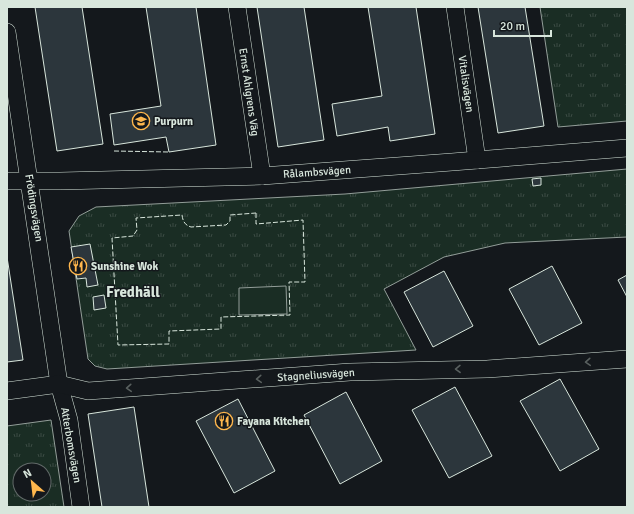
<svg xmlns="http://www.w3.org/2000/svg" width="634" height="514" font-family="Signika,sans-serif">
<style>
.park{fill:url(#park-tufts);stroke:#939e99;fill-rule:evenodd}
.pitch{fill:#1a2d24;stroke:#939e99}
.building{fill:#2c363c;stroke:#d8e6dc}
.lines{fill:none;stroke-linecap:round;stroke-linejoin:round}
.street-casing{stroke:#d8e6dc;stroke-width:18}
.street{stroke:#14181c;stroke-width:17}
.fence{stroke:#d8e6dc;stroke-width:1;stroke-dasharray:5 2;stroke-linecap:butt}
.oneway{stroke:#59605f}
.labels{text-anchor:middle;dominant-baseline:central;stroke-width:3;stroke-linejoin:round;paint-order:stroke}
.street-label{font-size:11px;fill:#d8e6dc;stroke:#14181c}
.poi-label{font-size:11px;font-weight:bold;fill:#d8e6dc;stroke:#14181c;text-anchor:start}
.district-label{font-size:15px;font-weight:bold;fill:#d8e6dc;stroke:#14181c}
</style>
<defs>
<pattern id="park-tufts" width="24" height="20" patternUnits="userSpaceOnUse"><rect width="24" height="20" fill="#1a2d24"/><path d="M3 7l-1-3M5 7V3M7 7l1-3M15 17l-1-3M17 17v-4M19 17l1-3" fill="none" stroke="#3b4b43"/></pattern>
</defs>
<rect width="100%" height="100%" fill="#14181c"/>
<g class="park">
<path d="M 540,7 L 627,7 L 627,121 L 558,127 Z"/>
<path d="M 627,169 L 627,237 L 505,243 L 444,257 L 384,289 L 416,350 L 107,369 L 95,366 L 88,359 L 69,231 L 79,216 L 96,207 L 345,194 Z"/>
<path d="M 51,420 L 64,507 L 7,507 L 7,426 ZM 20,470 L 44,470 L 44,494 L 20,494 Z"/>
</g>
<path class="pitch" d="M 286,286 L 287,314 L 239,315 L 239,288 Z"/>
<g class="building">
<path d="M 35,7 L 82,7 L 103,144 L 57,151 Z"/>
<path d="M 146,7 L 196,7 L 216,145 L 169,152 L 166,137 L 114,145 L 110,114 L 161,106 Z"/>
<path d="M 257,7 L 304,7 L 324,140 L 278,147 Z"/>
<path d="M 368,7 L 416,7 L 435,134 L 390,141 L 388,127 L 337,136 L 332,104 L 382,96 Z"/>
<path d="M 478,7 L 525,7 L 544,126 L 498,133 Z"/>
<path d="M 541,178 L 541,185 L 533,186 L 532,179 Z"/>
<path d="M 90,244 L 98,285 L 87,287 L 86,278 L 77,279 L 71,247 Z"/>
<path d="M 7,257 L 23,360 L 7,362 Z"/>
<path d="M 552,266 L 582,323 L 539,345 L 509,289 Z"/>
<path d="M 444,271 L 473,326 L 433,347 L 404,292 Z"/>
<path d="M 627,275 L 627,297 L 618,280 Z"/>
<path d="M 104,295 L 106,308 L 94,310 L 93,297 Z"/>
<path d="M 560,379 L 599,449 L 560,471 L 520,401 Z"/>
<path d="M 455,387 L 492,456 L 449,478 L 412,410 Z"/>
<path d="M 346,392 L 382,461 L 340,484 L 304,415 Z"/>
<path d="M 238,399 L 275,471 L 234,493 L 196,421 Z"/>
<path d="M 134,407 L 149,507 L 102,507 L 88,414 Z"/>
</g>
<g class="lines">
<defs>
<g id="street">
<path d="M 237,7 L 262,176"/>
<path d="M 455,7 L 477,160"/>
<path d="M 7,32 L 59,384 L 69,420 L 81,507"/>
<path d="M 7,181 L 60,181 L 262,176 L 452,162 L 627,148"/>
<path d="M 7,391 L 59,384 L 88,391 L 350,372 L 487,369 L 627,359"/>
</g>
</defs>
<use href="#street" class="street-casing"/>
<use href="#street" class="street"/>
<g class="fence">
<path d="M 114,151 L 169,152"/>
<path d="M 256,213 L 256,224 L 303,220 L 305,282 L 289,282 L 290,315 L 221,317 L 221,329 L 169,331 L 169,344 L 118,345 L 112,238 L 133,236 L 137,230 L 136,218 L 182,215 C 183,222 185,225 191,227 L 226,225 L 230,221 L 230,215 Z"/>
</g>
</g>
<defs><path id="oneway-chevron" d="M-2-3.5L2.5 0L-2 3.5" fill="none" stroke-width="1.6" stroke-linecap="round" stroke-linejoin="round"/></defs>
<g class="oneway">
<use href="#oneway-chevron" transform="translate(588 362) rotate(176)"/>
<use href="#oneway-chevron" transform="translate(458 369) rotate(179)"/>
<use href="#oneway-chevron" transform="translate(259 379) rotate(176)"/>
<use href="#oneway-chevron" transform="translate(129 388) rotate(176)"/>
</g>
<defs>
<symbol id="school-ring" viewBox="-11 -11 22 22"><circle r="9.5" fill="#14181c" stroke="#ffb74d" stroke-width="1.5"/><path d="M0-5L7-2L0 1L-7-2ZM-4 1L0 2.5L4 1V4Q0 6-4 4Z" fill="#ffb74d"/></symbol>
<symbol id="restaurant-ring" viewBox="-11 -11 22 22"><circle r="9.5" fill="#14181c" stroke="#ffb74d" stroke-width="1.5"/><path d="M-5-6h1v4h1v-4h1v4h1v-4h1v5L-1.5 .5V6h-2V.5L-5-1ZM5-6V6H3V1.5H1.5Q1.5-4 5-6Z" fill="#ffb74d"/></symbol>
</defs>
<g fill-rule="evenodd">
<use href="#school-ring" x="131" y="111" width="20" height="20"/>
<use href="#restaurant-ring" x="68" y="256" width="20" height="20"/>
<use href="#restaurant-ring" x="214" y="411" width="20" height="20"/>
</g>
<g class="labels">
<g class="street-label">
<text transform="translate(466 84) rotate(82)">Vitalisvägen</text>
<text transform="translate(249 92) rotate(82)">Ernst Ahlgrens Väg</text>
<text transform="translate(317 172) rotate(-4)">Rålambsvägen</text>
<text transform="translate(34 208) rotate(81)">Frödingsvägen</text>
<text transform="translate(316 375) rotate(-4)">Stagneliusvägen</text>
<text transform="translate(71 445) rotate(80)">Atterbomsvägen</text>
</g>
<g class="poi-label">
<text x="154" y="121">Purpurn</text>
<text x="91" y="266">Sunshine Wok</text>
<text x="237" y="421">Fayana Kitchen</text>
</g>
<g class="district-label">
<text x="133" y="292">Fredhäll</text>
</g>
</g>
<rect width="634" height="514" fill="none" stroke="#d8e6dc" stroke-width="16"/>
<g transform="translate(32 482) rotate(332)"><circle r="19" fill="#14181c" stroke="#626a69"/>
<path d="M0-3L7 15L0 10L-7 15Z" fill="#ffb74d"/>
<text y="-6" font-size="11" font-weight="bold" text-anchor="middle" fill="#d8e6dc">N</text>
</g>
<path d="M494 30v6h57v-6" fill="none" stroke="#d8e6dc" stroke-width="2"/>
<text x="500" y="30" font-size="12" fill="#d8e6dc" stroke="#14181c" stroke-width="3" paint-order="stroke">20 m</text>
</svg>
